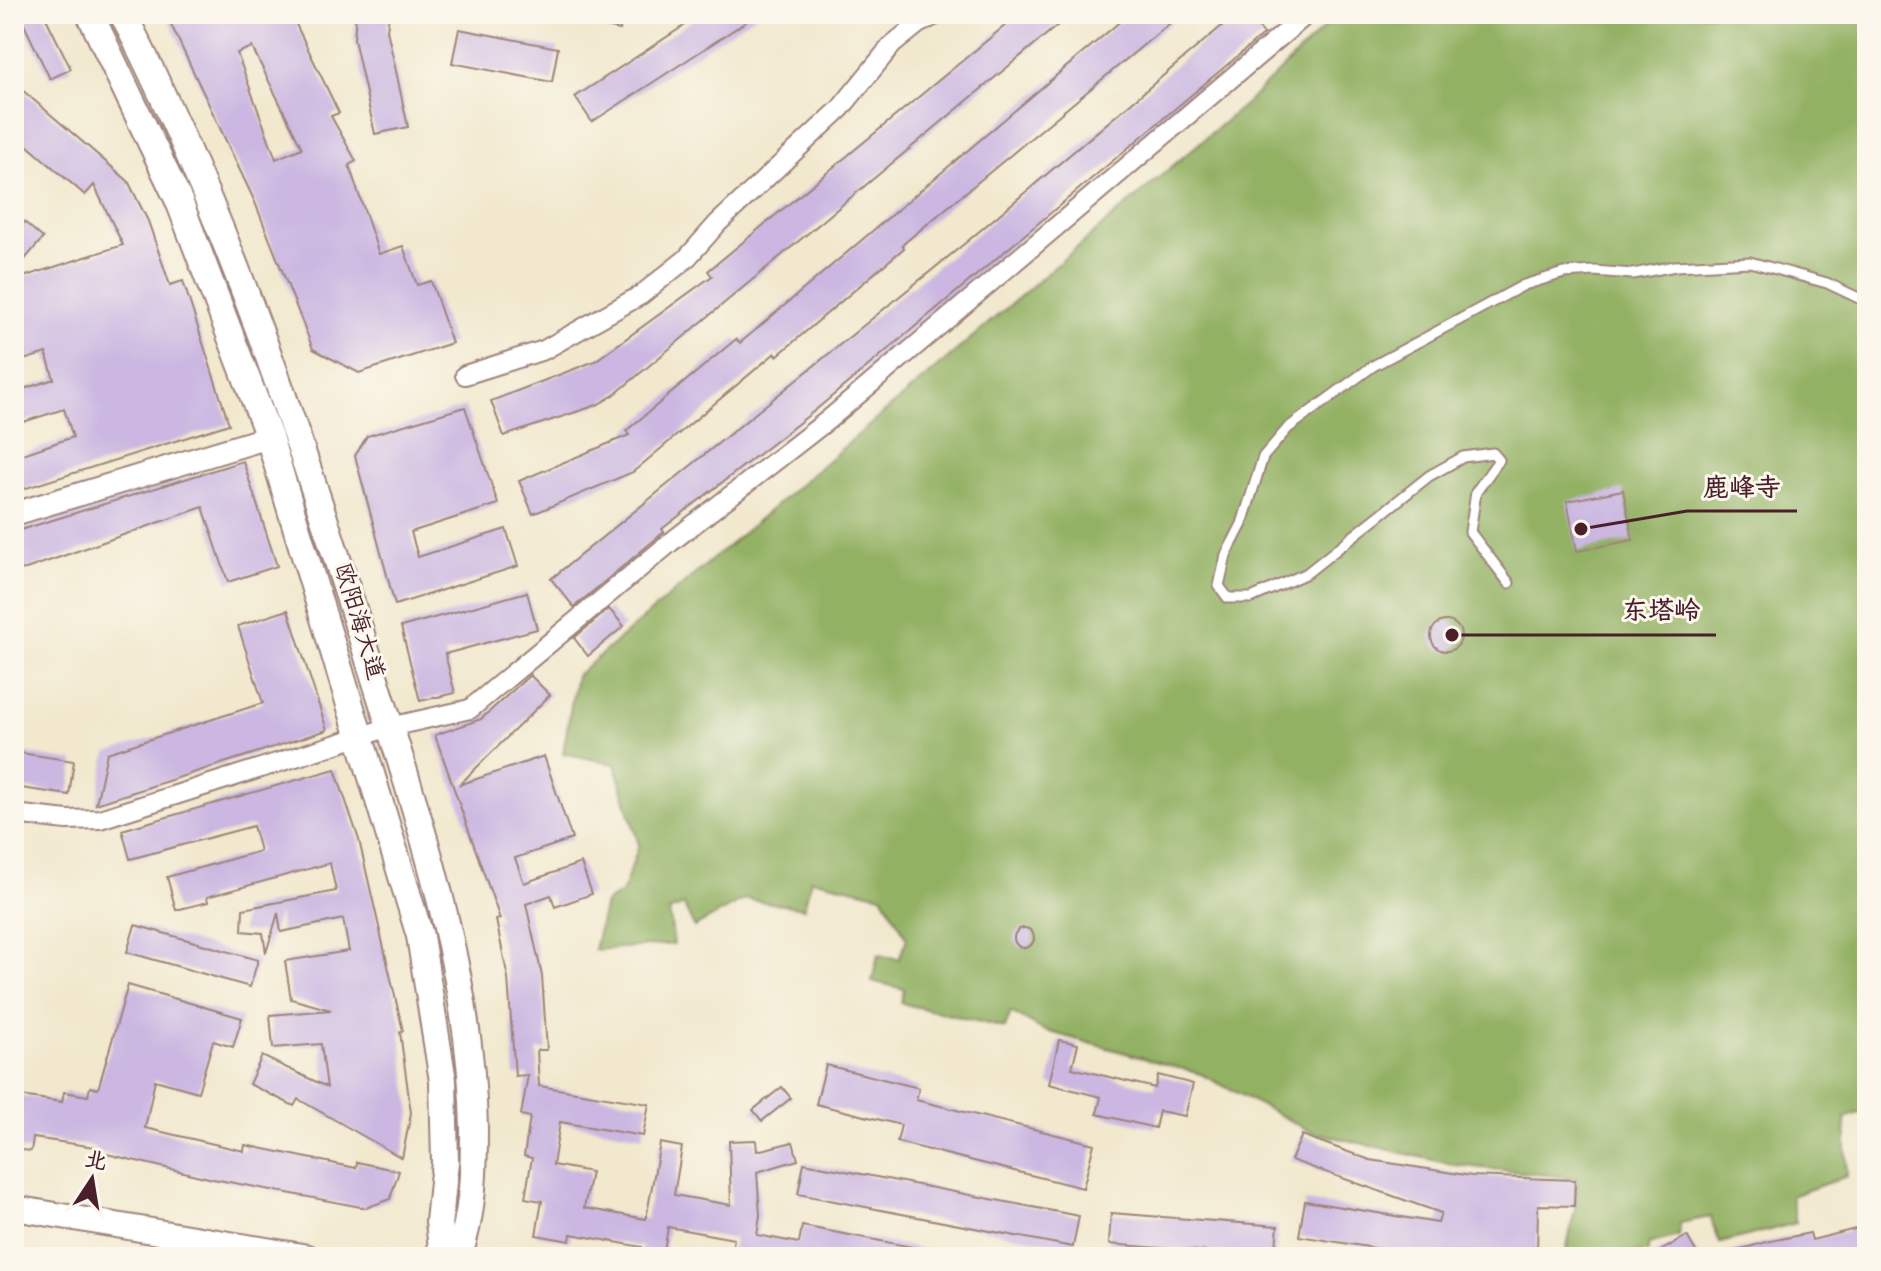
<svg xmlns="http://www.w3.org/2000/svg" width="1881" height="1271" font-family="Dekko,'LXGW WenKai TC',sans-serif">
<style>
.forest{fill:#93b163;stroke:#6e6847;stroke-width:2}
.building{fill:#cbb7e1;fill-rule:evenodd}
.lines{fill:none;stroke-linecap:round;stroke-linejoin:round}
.service-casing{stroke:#9e847c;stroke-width:13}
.minor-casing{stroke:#9e847c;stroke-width:22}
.tertiary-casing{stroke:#9e847c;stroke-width:26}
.secondary-casing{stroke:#9e847c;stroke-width:28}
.primary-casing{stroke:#9e847c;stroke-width:30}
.service{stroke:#fff;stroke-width:9}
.minor{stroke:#fff;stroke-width:18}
.tertiary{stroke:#fff;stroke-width:22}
.secondary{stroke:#fff;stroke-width:24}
.primary{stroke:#fff;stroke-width:26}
.labels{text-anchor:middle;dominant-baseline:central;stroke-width:6;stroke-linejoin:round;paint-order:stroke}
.street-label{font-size:24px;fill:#4a1f2b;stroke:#fbf7ec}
.leader{fill:none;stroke:#4a1f2b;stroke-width:3}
.callout-dot{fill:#4a1f2b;stroke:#fbf7ec;stroke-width:3}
.callout-label{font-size:26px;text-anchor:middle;font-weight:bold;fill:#4a1f2b;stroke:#fbf7ec;stroke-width:6;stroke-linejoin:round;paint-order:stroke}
</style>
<rect width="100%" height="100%" fill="#fbf7ec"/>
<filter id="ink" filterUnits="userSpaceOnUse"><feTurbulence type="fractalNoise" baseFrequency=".0125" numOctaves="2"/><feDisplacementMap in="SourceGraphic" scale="16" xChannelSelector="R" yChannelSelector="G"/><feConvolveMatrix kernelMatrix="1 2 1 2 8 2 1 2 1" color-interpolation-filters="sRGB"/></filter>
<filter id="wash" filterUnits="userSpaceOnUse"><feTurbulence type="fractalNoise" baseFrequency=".006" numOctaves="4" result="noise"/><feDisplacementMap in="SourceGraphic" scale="32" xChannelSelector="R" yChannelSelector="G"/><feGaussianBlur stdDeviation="1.8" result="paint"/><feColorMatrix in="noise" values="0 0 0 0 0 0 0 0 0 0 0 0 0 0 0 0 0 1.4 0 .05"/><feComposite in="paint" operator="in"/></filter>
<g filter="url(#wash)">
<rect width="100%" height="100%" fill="#f1e8cd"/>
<path class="forest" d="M 1338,14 L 1867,14 L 1867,1110 L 1845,1118 L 1847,1176 L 1791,1196 L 1796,1223 L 1720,1243 L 1710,1217 L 1680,1223 L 1679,1236 L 1648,1244 L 1648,1252 L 1565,1257 L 1575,1209 L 1576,1178 L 1455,1165 L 1312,1132 L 1201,1074 L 1043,1030 L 1011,1012 L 1005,1028 L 901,1003 L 904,989 L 872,981 L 878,955 L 899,959 L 907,938 L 882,895 L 811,879 L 804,908 L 745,899 L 694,927 L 684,905 L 669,911 L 674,944 L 594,950 L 605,903 L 622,893 L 639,845 L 615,764 L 563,753 L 576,676 L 1251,99 Z"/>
<g id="blocks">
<g class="building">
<path d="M 19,14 L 44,14 L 71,69 L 50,79 Z"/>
<path d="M 166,14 L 291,14 L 339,113 L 331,116 L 356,161 L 349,165 L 379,254 L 403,246 L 417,285 L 431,281 L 452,343 L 359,373 L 313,349 L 254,200 ZM 252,47 L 302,148 L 276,159 L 237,53 Z"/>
<path d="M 356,14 L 389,14 L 387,30 L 408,127 L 375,134 L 354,39 Z"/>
<path d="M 574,14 L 623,14 L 620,30 L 573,20 Z"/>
<path d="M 702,14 L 758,14 L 592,122 L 575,97 Z"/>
<path d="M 1019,14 L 1071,14 L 614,395 L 597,405 L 504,436 L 491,401 L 595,361 L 712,276 L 708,271 Z"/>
<path d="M 1129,14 L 1181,14 L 902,245 L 904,248 L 777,356 L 775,353 L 633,472 L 533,514 L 519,481 L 629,435 L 626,431 L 736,339 L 740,343 Z"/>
<path d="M 1236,14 L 1247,14 L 1264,34 L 818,408 L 662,529 L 664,532 L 574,607 L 551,579 L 969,240 Z"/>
<path d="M 459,29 L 558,48 L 552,82 L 452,63 Z"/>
<path d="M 14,83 L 128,181 L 148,221 L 170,285 L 183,281 L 229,424 L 14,492 L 14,457 L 73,437 L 64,409 L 14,425 L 14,392 L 54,379 L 46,353 L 14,363 L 14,285 L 22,284 L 20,278 L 123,245 L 94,185 L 85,195 L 14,134 Z"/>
<path d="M 14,213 L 43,238 L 14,272 Z"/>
<path d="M 465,407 L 498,504 L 411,532 L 418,557 L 506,529 L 518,566 L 395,605 L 355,456 L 367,436 Z"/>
<path d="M 243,461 L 277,566 L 228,582 L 203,507 L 26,569 L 14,570 L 14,532 Z"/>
<path d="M 1623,490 L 1633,540 L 1577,551 L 1567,501 Z"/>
<path d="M 527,592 L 537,629 L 445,654 L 455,693 L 420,701 L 401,627 Z"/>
<path d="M 609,609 L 624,626 L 588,656 L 574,638 Z"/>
<path d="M 288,610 L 327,730 L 96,804 L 107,753 L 263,703 L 238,626 Z"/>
<circle cx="1446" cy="636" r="15"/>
<path d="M 530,675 L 550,695 L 459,785 L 544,756 L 572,839 L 515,858 L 524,883 L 581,863 L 592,894 L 555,907 L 551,895 L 526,904 L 542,976 L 547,1050 L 537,1050 L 539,1086 L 649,1104 L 643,1136 L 560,1122 L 553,1165 L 591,1172 L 584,1208 L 646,1219 L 660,1143 L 682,1147 L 674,1195 L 731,1205 L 729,1141 L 756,1140 L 757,1151 L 793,1142 L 798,1160 L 757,1172 L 760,1215 L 757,1235 L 799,1243 L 802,1226 L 928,1250 L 927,1257 L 731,1257 L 734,1239 L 668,1227 L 663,1257 L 640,1257 L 642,1247 L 571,1234 L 570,1241 L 536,1235 L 542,1201 L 525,1198 L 532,1158 L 524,1156 L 530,1117 L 521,1115 L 528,1075 L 515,1076 L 508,978 L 496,920 L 500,919 L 435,735 L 481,719 Z"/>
<path d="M 14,752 L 74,761 L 69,795 L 14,787 Z"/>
<path d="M 335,769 L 359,840 L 403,1031 L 400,1032 L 411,1113 L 402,1158 L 298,1099 L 294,1106 L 249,1084 L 262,1056 L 327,1087 L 321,1044 L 273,1048 L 270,1015 L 331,1010 L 291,999 L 285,961 L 349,951 L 343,919 L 281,932 L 278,913 L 266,953 L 263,933 L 242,931 L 243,909 L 336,891 L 330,863 L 207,897 L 208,902 L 176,910 L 167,877 L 260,851 L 253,826 L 130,859 L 122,830 Z"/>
<path d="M 135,925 L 258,960 L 250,987 L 127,952 Z"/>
<circle cx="1024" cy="938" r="10"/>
<path d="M 128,985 L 242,1018 L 233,1047 L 213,1041 L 198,1092 L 155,1080 L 145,1128 L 244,1151 L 245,1145 L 356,1168 L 357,1162 L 399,1171 L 390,1199 L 366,1208 L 213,1179 L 94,1151 L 95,1147 L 33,1138 L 31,1151 L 14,1149 L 14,1095 L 62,1102 L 64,1092 L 88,1096 L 90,1087 L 98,1089 Z"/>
<path d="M 1059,1040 L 1078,1044 L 1072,1068 L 1155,1088 L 1158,1075 L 1193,1084 L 1185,1116 L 1159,1111 L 1155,1128 L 1097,1114 L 1101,1097 L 1049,1084 Z"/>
<path d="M 826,1065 L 919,1088 L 916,1100 L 1094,1144 L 1083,1188 L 897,1142 L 901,1125 L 816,1104 Z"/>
<path d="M 782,1087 L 791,1098 L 762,1121 L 753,1110 Z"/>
<path d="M 1302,1135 L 1370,1160 L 1472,1176 L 1575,1180 L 1574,1206 L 1538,1205 L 1537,1257 L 1431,1257 L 1299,1236 L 1305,1201 L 1438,1223 L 1441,1213 L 1291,1160 Z"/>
<path d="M 804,1163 L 1079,1216 L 1073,1247 L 798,1194 Z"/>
<path d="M 1111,1213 L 1278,1226 L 1275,1257 L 1109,1244 Z"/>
<path d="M 1867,1226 L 1867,1255 L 1859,1257 L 1729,1257 L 1728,1253 L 1766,1242 L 1810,1233 L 1812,1240 Z"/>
<path d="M 1687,1236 L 1699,1257 L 1650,1257 Z"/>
</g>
</g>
</g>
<g filter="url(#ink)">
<use href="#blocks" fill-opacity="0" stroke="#9e847c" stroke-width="2"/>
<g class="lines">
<defs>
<path id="service" d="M 1509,583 L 1470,532 L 1476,492 L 1499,460 L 1493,453 L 1463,457 L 1429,476 L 1307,573 L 1251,598 L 1228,598 L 1219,586 L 1226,555 L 1242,524 L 1263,457 L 1288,428 L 1373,366 L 1524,285 L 1564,273 L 1594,271 L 1633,274 L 1675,266 L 1750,262 L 1827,283 L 1867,302"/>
<g id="minor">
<path d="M 465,375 L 544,350 L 641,295 L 686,259 L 718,223 L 840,109 L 892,45 L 918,24 L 938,14"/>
<path d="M 14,814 L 67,820 L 100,819 L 390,727 L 470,709 L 671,542 L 828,420 L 1307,14"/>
</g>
<path id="tertiary" d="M 14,514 L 269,437"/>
<path id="secondary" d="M 14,1208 L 308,1257"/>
<g id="primary">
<path d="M 90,14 L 179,201 L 269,437 L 420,936 L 443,1081 L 445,1162 L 439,1222 L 443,1257"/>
<path d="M 123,14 C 229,222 301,441 370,663 C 417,814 471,968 474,1128 C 474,1172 473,1215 458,1257"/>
</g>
</defs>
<use href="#service" class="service-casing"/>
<use href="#minor" class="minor-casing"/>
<use href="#tertiary" class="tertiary-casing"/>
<use href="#secondary" class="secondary-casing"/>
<use href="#primary" class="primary-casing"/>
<use href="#service" class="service"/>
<use href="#minor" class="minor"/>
<use href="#tertiary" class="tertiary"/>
<use href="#secondary" class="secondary"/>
<use href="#primary" class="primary"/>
</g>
</g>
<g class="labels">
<g class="street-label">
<text transform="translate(357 622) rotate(73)">欧阳海大道</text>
</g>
</g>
<path class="leader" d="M1581 529L1687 511H1797M1452 635L1606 635H1716"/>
<g class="callout-dot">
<circle cx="1581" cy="529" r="8"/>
<circle cx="1452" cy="635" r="8"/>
</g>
<g class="callout-label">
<text x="1742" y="496">鹿峰寺</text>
<text x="1661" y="619">东塔岭</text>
</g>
<rect width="1881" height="1271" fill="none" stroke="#fbf7ec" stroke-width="48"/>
<g transform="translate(92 1179) rotate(12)" stroke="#fbf7ec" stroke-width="6" paint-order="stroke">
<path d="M0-6L14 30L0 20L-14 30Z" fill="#4a1f2b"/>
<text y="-12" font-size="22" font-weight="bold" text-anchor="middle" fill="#4a1f2b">北</text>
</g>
</svg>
